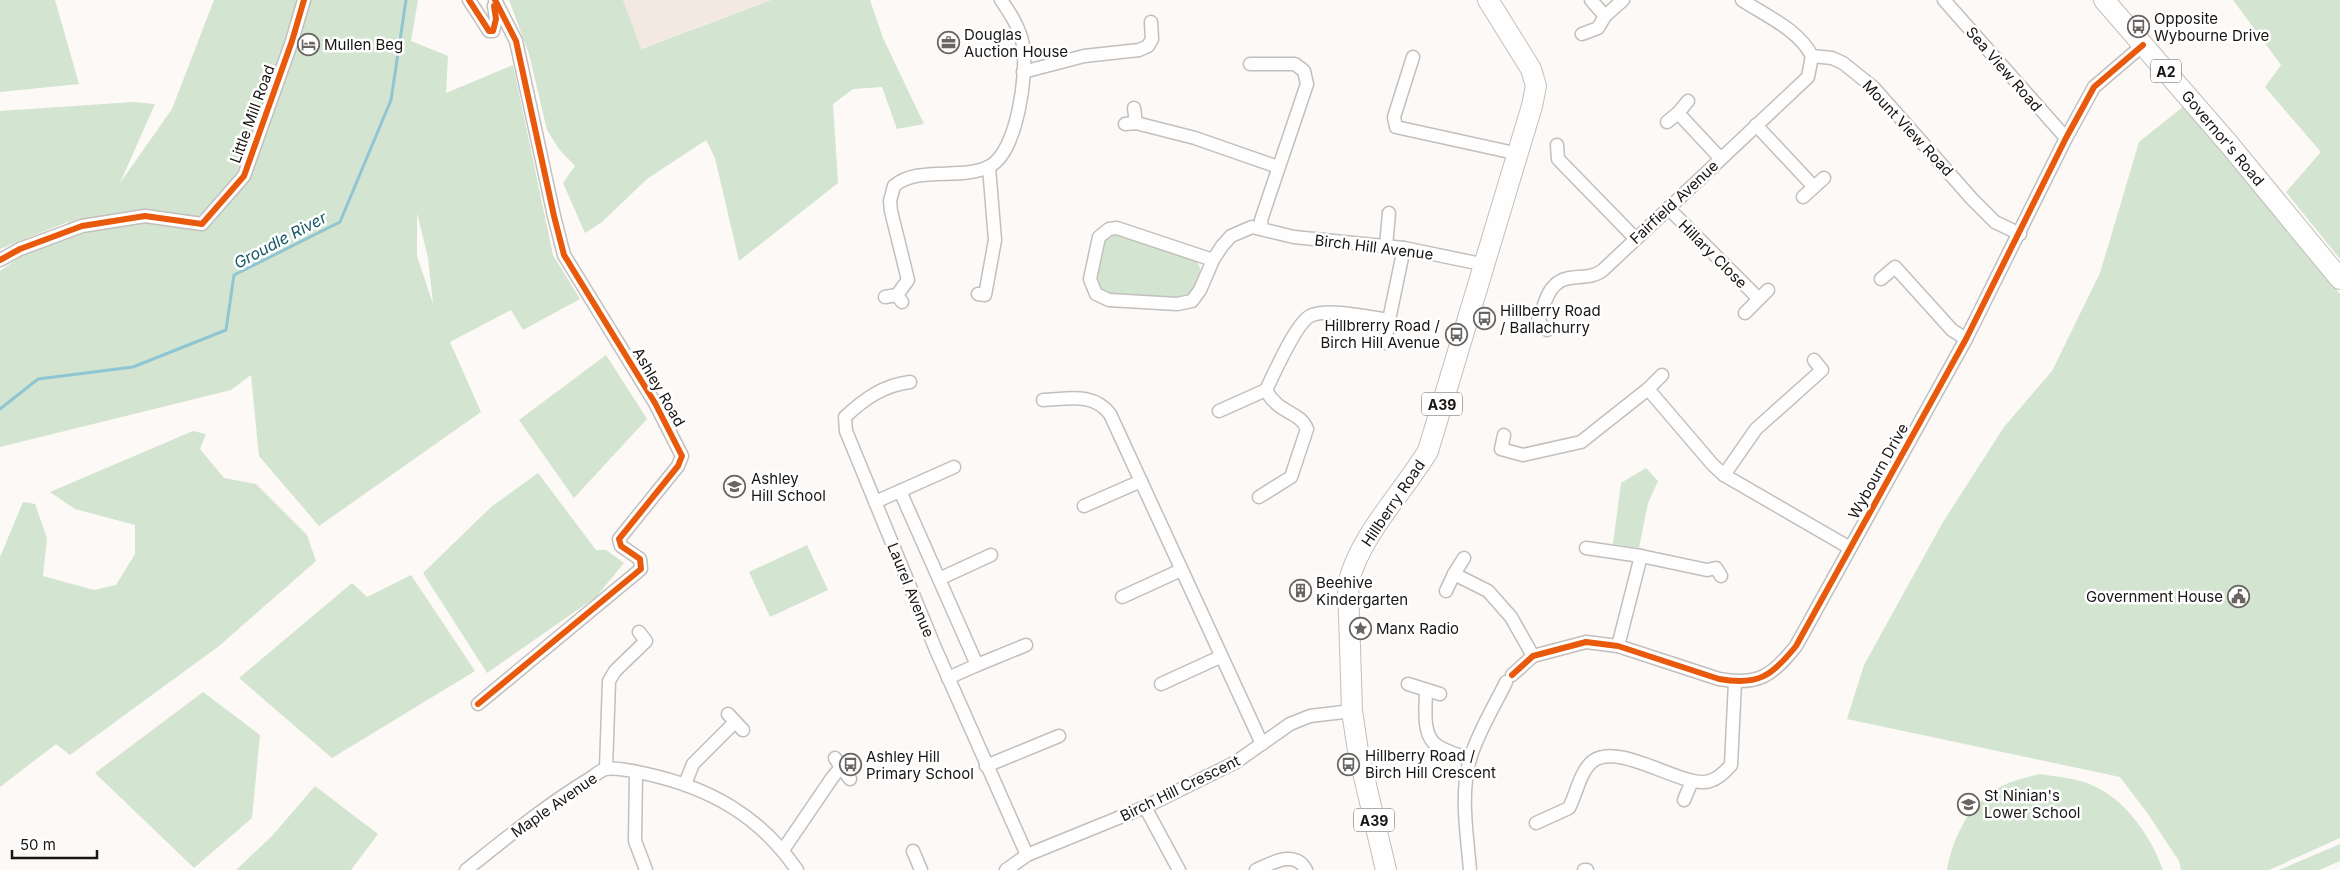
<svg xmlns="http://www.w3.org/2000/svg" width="2340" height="870" font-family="Inter,sans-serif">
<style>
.industrial{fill:#f4e9e2}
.green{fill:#d3e4d0;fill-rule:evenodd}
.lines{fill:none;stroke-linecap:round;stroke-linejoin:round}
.stream{stroke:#90c6d3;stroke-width:3}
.minor-casing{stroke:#c2bfbd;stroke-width:15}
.trunk-casing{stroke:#c2bfbd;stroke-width:22}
.minor{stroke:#fffefe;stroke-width:12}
.trunk{stroke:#fffefe;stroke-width:20}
.cycleway-casing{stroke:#fff;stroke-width:9}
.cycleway{stroke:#e8590c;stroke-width:6}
.labels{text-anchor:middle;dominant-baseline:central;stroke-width:5;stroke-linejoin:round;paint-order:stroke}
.shield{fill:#fff;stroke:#5e5c5a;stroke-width:1}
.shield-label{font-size:14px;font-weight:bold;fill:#191614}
.poi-label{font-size:15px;fill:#191614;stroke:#fff;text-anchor:start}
.street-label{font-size:15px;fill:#191614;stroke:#fff}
.water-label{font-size:16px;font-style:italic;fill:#165867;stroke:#fff}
</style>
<rect width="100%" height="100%" fill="#fcf9f7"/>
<path class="industrial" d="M 623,0 L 771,0 L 640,49 Z"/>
<g class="green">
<path d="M 0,0 L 55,0 L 79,84 L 0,92 Z"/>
<path d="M 214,0 L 418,0 L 411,41 L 448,56 L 446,93 L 513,65 L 553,255 L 580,299 L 523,330 L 511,310 L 450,342 L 481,412 L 319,526 L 259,456 L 251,375 L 231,390 L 0,447 L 0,271 L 70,221 L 0,249 L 0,111 L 133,102 L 155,104 L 120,183 L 172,109 ZM 417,213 L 428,258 L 433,304 L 417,256 Z"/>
<path d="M 509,0 L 623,0 L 641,49 L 771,0 L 870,0 L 883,38 L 924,124 L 897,129 L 882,87 L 853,89 L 833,104 L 838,183 L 739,261 L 715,158 L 706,140 L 647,179 L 602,222 L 585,233 L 563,183 L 575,166 L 559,149 L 547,130 L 529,54 Z"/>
<path d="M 2233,0 L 2340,0 L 2340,259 L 2286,192 L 2321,152 L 2265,87 L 2281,65 Z"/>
<path d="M 2184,106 L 2340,294 L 2340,838 L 2269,870 L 2181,870 L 2179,861 L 2148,814 L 2120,777 L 1847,719 L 1864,665 L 1943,522 L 2004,427 L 2052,371 L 2100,273 L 2139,142 Z"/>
<path d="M 1108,234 L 1115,234 L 1195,259 C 1206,273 1199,281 1192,295 L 1178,299 L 1102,293 L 1094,279 L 1101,243 Z"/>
<path d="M 606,355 L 647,419 L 574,498 L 519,420 Z"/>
<path d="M 193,431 L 206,434 L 200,449 L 224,478 L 256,484 L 307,535 L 316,561 L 219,646 L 70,755 L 56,744 L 0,787 L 0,557 L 23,502 L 35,504 L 47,538 L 43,576 L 94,590 L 116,585 L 135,554 L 135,525 L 75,509 L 50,492 Z"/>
<path d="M 1646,468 L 1658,481 L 1648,503 L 1639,548 L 1613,544 L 1621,483 Z"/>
<path d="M 538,473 L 596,550 L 606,550 L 624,563 L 596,597 L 487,673 L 423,573 L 491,507 Z"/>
<path d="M 807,545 L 828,590 L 770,617 L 749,572 Z"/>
<path d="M 411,575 L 475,671 L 332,758 L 239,678 L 352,583 L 367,597 Z"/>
<path d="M 203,692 L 260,735 L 252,818 L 194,868 L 95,773 Z"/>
<path d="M 2039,774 C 2057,777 2079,778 2096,787 C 2128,803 2151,837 2163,870 L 1947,870 C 1953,836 1970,802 2002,786 C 2013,780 2027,778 2039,774 Z"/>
<path d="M 315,786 L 378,834 L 351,870 L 236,870 L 272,836 Z"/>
<path d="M 2340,844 L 2340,861 L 2319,870 L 2279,870 Z"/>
</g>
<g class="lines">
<path class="stream" d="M 0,409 L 38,379 L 133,367 L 226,330 L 234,275 L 340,222 L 391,100 L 406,0"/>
<defs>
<g id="minor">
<path d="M 469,0 L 489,31 L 493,31 L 496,19 L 494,6"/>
<path d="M 1591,0 L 1605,16"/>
<path d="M 1742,0 C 1766,16 1798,29 1812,56 L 1832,58 L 1843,63 L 1873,87 L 1972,199 L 1995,222 L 2020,234"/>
<path d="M 1944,0 L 2066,138"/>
<path d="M 1582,34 L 1598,28 L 1605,16 L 1623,0"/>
<path d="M 1413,57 L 1394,117 L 1396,127 L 1519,154"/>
<path d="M 1250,64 L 1295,64 L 1304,71 L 1307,84 L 1261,220 L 1262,227"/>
<path d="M 1023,72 L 1084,56 L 1139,50 L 1148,46 L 1152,39 L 1151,22"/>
<path d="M 1688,101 L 1678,113 L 1720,158"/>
<path d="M 1134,108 L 1136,123"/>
<path d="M 1667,122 L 1678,113"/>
<path d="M 1125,124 L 1136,123 L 1195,138 L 1278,167"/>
<path d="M 1756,125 L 1814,187 L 1803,197"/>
<path d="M 1557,145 L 1558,159 L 1635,238"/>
<path d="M 1814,187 L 1824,178"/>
<path d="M 1668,208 L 1759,299 L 1745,313"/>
<path d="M 1386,246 L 1389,213"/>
<path d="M 0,260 L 20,249 L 82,226 L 145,216 L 202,224 L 244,176 L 292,41 L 304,0"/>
<path d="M 1213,260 L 1117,228 L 1109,229 L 1099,237 L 1090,279 L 1096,294 L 1109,300 L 1177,304 L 1192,301 L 1200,290 L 1213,260 L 1222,246 L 1231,236 L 1252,227 L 1294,237 L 1404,248 L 1486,265"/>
<path d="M 1881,279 L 1895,267 L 1952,330 L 1966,339"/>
<path d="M 978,294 L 985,295 L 995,240 L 989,167"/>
<path d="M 885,297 L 897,295"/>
<path d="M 1759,299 L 1768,290"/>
<path d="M 902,302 L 897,295 L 908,280 L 891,211 L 890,201 L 894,186 C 918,165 963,181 990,166 C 1017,152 1028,73 1023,45 C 1020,28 1010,13 1001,0"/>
<path d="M 1547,330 L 1538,321 C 1544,309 1545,294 1555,285 C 1568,272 1588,282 1603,270 L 1808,77 L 1812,56"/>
<path d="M 1385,343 L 1389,320"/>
<path d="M 910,382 C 884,385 864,399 845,417 L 846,431 L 936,650 L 1027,855"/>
<path d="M 1648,389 L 1662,375"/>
<path d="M 1043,400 C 1068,399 1093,392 1110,414 L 1262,744"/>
<path d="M 1219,411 L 1266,390"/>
<path d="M 1504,435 L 1501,449 L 1523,455 L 1581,442 L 1648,389 L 1713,465 L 1724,475 L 1850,548"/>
<path d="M 1724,475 L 1756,429 L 1822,370 L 1814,360"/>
<path d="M 900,491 L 954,467"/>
<path d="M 1259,497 L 1291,477 L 1307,429 C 1300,411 1278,414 1266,390 C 1274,374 1297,320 1312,315 C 1331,308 1368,317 1389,320 L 1404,248"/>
<path d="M 875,502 L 900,491 L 939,579"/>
<path d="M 1084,506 L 1141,481"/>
<path d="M 1586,548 L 1641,556 L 1707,570 L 1716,568 L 1721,576"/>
<path d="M 1464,558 L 1454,574 L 1488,591 L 1511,617 L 1533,656"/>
<path d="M 1446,591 L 1454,574"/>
<path d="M 1122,597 L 1181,570"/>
<path d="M 1618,646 L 1641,556"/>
<path d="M 977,665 L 1026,645"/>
<path d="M 1512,675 L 1533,656 L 1586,642 L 1618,646 L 1719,679 C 1758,686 1772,676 1796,646 L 1966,339 L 2066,138 L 2094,87 L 2143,45"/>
<path d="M 948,678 L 977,665 L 939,579 L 991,555"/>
<path d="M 1161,684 L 1220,657"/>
<path d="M 1408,684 L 1440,694"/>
<path d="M 1426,690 C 1426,705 1422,732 1434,743 C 1442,751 1460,755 1470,759"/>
<path d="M 478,704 L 641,569 L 640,559 L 621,546 L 619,539 L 678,466 L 682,456 L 655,403 L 564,255 L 554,216 L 516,41 L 495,0"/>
<path d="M 728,714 L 743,730"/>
<path d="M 986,766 L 1059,736"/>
<path d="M 841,767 L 850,779"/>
<path d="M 606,769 L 609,681 L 615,671 L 646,641 L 639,632"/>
<path d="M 636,772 L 635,841 L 646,870"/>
<path d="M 685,784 L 693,764 L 735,722"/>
<path d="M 1684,800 L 1692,781"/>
<path d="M 1145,807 L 1179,870"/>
<path d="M 1536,823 L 1569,808 C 1576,795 1580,771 1593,761 C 1620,741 1685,790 1710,781 C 1719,778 1725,772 1731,765 L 1735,682"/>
<path d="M 783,850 L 832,778 L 841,767 L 835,758"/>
<path d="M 913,851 L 921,870"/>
<path d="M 466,870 C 505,839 544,807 586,781 C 592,778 599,771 605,769 C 615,767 638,772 647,774 C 710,788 760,816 797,870"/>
<path d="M 1006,870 L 1027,855 L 1145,807 L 1236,762 L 1290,724 L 1310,716 L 1352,711"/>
<path d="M 1256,870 C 1272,863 1295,849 1306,870"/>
<path d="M 1470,870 C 1467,834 1460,794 1470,759 C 1478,732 1494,707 1506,682"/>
<path d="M 1584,870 L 1587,870"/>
</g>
<g id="trunk">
<path d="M 2104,0 L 2228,143 L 2340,279"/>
<path d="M 1386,870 L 1358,751 L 1352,711 L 1348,584 C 1360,535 1402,494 1428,451 L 1532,106 L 1536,86 L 1531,69 L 1488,0"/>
</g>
</defs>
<use href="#minor" class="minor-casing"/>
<use href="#trunk" class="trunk-casing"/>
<use href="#minor" class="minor"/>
<use href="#trunk" class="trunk"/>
<defs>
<g id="cycleway">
<path d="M 469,0 L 489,31 L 493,31 L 496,19 L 494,6"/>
<path d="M 0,260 L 20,249 L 82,226 L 145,216 L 202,224 L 244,176 L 292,41 L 304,0"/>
<path d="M 1512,675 L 1533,656 L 1586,642 L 1618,646 L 1719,679 C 1758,686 1772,676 1796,646 L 1966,339 L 2066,138 L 2094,87 L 2143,45"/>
<path d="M 478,704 L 641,569 L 640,559 L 621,546 L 619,539 L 678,466 L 682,456 L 655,403 L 564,255 L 554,216 L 516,41 L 495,0"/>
</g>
</defs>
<use href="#cycleway" class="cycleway-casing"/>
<use href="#cycleway" class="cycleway"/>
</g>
<defs>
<symbol id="bus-ring" viewBox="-11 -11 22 22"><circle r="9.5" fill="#fff" stroke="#686563" stroke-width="1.5"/><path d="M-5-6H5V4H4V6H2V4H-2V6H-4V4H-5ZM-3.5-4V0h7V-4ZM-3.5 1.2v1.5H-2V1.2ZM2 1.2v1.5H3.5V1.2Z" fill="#686563"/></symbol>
<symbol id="office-ring" viewBox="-11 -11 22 22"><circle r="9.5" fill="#fff" stroke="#686563" stroke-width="1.5"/><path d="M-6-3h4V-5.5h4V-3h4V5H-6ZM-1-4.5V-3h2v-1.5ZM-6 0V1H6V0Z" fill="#686563"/></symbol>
<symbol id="hotel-ring" viewBox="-11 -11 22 22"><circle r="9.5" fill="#fff" stroke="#686563" stroke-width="1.5"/><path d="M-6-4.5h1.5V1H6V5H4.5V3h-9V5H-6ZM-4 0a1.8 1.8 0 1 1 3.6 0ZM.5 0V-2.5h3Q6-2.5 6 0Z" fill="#686563"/></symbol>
<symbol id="school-ring" viewBox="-11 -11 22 22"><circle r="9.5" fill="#fff" stroke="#686563" stroke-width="1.5"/><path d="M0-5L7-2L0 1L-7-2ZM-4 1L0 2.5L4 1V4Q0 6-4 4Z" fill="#686563"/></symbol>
<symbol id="building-ring" viewBox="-11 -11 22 22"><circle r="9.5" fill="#fff" stroke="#686563" stroke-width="1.5"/><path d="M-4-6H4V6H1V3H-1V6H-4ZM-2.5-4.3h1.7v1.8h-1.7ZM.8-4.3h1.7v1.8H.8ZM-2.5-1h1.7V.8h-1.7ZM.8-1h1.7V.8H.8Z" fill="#686563"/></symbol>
<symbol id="civic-ring" viewBox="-11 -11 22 22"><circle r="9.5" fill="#fff" stroke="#686563" stroke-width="1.5"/><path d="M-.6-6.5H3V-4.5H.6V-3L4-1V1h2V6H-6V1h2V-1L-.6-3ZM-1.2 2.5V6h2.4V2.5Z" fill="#686563"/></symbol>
<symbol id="sight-ring" viewBox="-11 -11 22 22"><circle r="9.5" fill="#fff" stroke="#686563" stroke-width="1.5"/><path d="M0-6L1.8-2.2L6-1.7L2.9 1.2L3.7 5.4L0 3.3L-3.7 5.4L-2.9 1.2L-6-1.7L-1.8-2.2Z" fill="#686563"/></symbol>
</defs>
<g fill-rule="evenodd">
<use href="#bus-ring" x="2126" y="14" width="25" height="25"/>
<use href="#office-ring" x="936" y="30" width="25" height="25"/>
<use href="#hotel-ring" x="296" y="32" width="25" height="25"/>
<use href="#bus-ring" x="1472" y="306" width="25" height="25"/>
<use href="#bus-ring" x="1444" y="322" width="25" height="25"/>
<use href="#school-ring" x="722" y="474" width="25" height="25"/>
<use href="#building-ring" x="1288" y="578" width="25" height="25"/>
<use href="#civic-ring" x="2226" y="584" width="25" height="25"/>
<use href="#sight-ring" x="1348" y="616" width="25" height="25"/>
<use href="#bus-ring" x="1336" y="752" width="25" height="25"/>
<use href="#bus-ring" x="838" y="752" width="25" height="25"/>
<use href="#school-ring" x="1956" y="792" width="25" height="25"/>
</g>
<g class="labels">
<g class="shield">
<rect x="2151" y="59.5" width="30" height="23" rx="4"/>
<rect x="1422" y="392.5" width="40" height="23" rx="4"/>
<rect x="1354" y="808.5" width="40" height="23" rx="4"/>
</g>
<g class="shield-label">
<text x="2166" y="71">A2</text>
<text x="1442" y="404">A39</text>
<text x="1374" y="820">A39</text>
</g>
<g class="poi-label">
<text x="2154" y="18">Opposite<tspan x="2154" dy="17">Wybourne Drive</tspan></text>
<text x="964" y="34">Douglas<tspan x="964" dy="17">Auction House</tspan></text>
<text x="324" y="44">Mullen Beg</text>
<text x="1500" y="310">Hillberry Road<tspan x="1500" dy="17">/ Ballachurry</tspan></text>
<text x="1440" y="325" text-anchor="end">Hillbrerry Road /<tspan x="1440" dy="17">Birch Hill Avenue</tspan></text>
<text x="751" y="478">Ashley<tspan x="751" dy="17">Hill School</tspan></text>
<text x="1316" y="582">Beehive<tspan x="1316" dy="17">Kindergarten</tspan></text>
<text x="2223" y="596" text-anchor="end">Government House</text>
<text x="1376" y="628">Manx Radio</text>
<text x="1365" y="755">Hillberry Road /<tspan x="1365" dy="17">Birch Hill Crescent</tspan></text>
<text x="866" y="756">Ashley Hill<tspan x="866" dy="17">Primary School</tspan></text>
<text x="1984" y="795">St Ninian's<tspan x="1984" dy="17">Lower School</tspan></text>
</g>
<g class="street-label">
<text transform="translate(2004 69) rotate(49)">Sea View Road</text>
<text transform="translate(252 114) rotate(-70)">Little Mill Road</text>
<text transform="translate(1908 128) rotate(47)">Mount View Road</text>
<text transform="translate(2223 138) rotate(50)">Governor's Road</text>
<text transform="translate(1674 202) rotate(-43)">Fairfield Avenue</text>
<text transform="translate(1374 247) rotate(7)">Birch Hill Avenue</text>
<text transform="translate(1713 254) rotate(45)">Hillary Close</text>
<text transform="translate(659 387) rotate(60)">Ashley Road</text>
<text transform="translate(1878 471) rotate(-61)">Wybourn Drive</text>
<text transform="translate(1393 503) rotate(-56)">Hillberry Road</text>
<text transform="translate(911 590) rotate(68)">Laurel Avenue</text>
<text transform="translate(1180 788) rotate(-26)">Birch Hill Crescent</text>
<text transform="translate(554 805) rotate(-35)">Maple Avenue</text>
</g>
<g class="water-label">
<text transform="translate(280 240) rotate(-28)">Groudle River</text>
</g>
</g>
<path d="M12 850v8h85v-8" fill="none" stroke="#191614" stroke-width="2.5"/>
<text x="20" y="850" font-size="15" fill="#191614" stroke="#ffffff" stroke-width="4" paint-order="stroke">50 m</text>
</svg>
